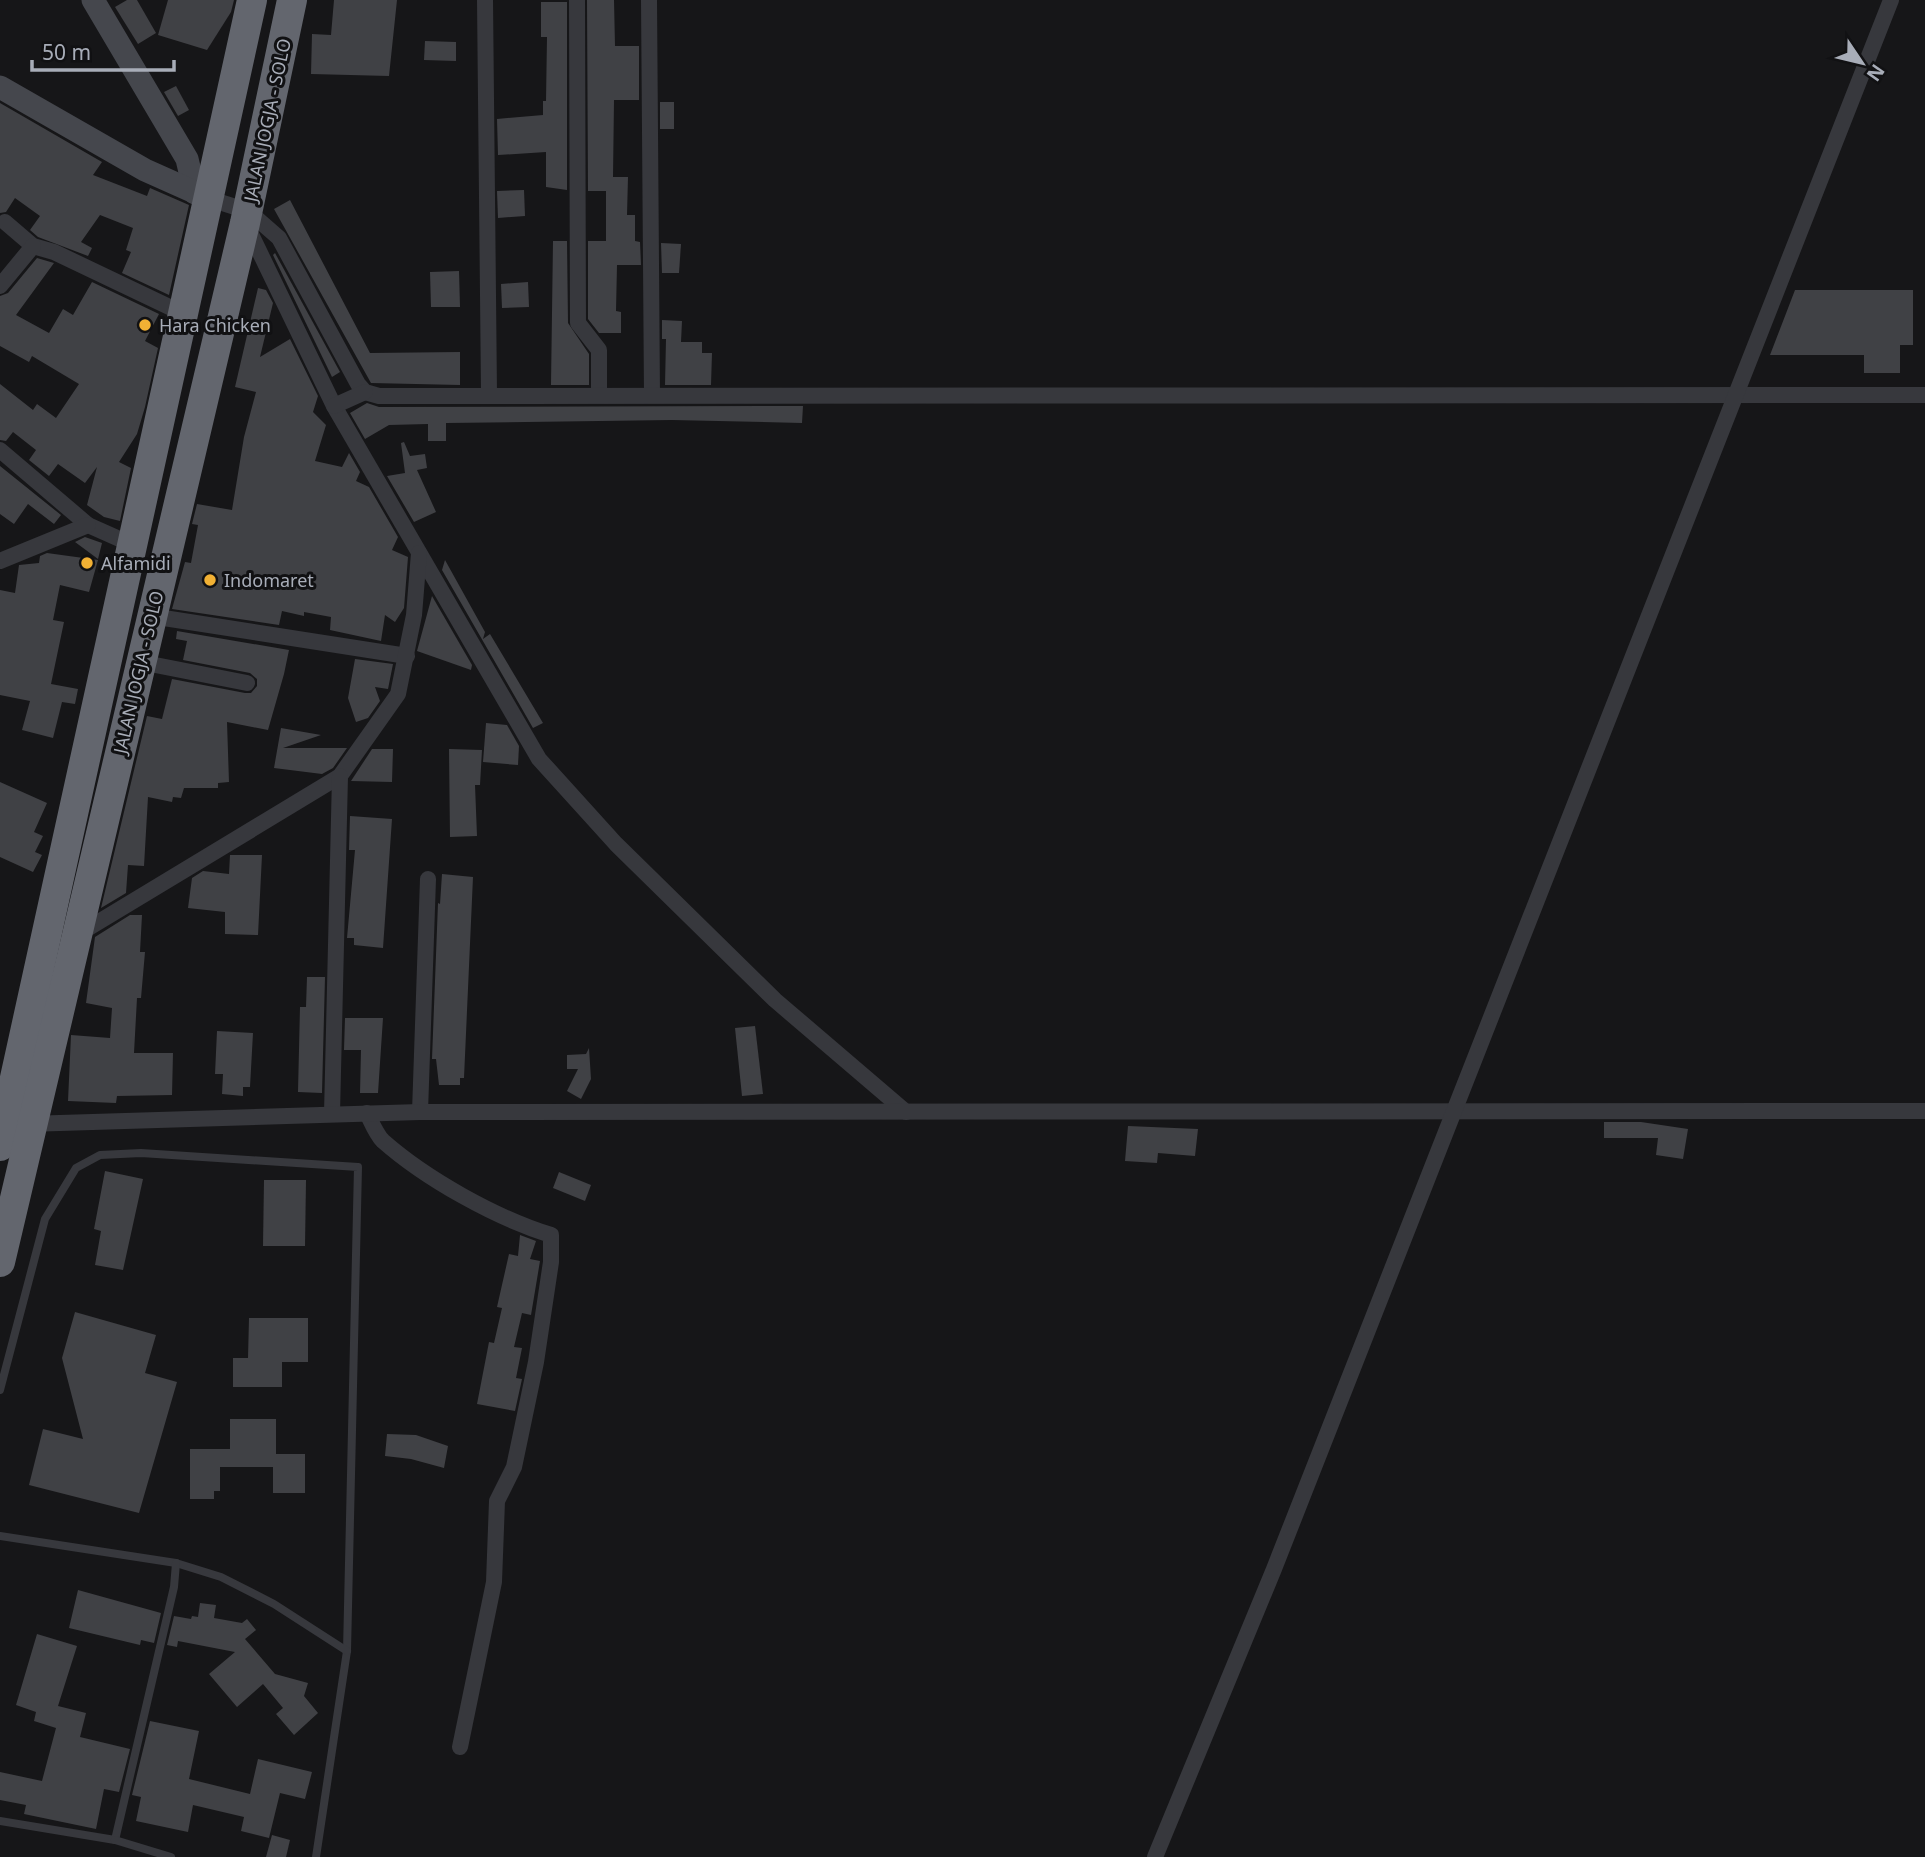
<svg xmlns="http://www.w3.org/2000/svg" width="1925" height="1857" font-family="'Noto Sans',sans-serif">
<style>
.building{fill:#404145}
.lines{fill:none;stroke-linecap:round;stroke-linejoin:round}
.lane{stroke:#37383d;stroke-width:8}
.street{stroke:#37383d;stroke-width:16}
.secondary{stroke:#45474d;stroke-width:23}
.highway{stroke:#63666e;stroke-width:30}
.poi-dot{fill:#f2b134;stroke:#111113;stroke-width:2.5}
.labels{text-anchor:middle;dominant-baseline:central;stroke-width:6;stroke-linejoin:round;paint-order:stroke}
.street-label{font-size:18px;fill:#a8adb8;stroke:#111113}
.poi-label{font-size:18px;fill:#a8adb8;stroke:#111113;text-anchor:start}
</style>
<rect width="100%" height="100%" fill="#161618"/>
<g class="building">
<path d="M 127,0 L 137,0 L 156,33 L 138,44 L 115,7 Z"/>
<path d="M 168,0 L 234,0 L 231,12 L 207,50 L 158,35 Z"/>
<path d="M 334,0 L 397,0 L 389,76 L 311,74 L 312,34 L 331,35 Z"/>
<path d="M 587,0 L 614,0 L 615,46 L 639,46 L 639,100 L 614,100 L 613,177 L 628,177 L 627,215 L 635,215 L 635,241 L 640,242 L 641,265 L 617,265 L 616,311 L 621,312 L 621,333 L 599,333 L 588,319 L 588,241 L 606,241 L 606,191 L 588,191 Z"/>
<path d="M 541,2 L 567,2 L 567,190 L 546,187 L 546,152 L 498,155 L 497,119 L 543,115 L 543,101 L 546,101 L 547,37 L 541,37 Z"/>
<path d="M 425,41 L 456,42 L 456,61 L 424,60 Z"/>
<path d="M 176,86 L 189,110 L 178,116 L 164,92 Z"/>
<rect x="660" y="102" width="14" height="27"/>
<path d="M 0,103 L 102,162 L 93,175 L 147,196 L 150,188 L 189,205 L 169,295 L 122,273 L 131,252 L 126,250 L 133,228 L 100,215 L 81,242 L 92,248 L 88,256 L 38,237 L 30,230 L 40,216 L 15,198 L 6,212 L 0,213 Z"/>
<path d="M 524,190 L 525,216 L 498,218 L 497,191 Z"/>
<path d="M 290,200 L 370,353 L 460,352 L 460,385 L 371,383 L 274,209 Z"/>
<path d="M 553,241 L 567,241 L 568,323 L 589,354 L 589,385 L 551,385 Z"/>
<path d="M 661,243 L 681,244 L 679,273 L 662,273 Z"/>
<path d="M 275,253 L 340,372 L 332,377 L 273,255 Z"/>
<path d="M 37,258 L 54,263 L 16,315 L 49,333 L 63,309 L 73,315 L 92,282 L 159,314 L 145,341 L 158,348 L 145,407 L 137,434 L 119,462 L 131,468 L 120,521 L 104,517 L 87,505 L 97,467 L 85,483 L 58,464 L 49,476 L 29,460 L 36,450 L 13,432 L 6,441 L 0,440 L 0,384 L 33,410 L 37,404 L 56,418 L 79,384 L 32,356 L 29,362 L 0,346 L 0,296 L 8,293 Z"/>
<path d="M 459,271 L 460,307 L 431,307 L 430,272 Z"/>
<path d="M 528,282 L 529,307 L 502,308 L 501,284 Z"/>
<path d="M 258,288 L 266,290 L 273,303 L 260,357 L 290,339 L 318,396 L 313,412 L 326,425 L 315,461 L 342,467 L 349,453 L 360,472 L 356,481 L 369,487 L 398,537 L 392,550 L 408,557 L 404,608 L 395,622 L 385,615 L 381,641 L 330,630 L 331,617 L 304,612 L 304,616 L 282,611 L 279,625 L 172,609 L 185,562 L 191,563 L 198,525 L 192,524 L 197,504 L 232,510 L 244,437 L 256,392 L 235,387 Z"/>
<path d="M 1795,290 L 1913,290 L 1913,345 L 1900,345 L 1900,373 L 1864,373 L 1864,355 L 1770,355 Z"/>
<path d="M 662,320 L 682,321 L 681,342 L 702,342 L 702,353 L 712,353 L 711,385 L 665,385 L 666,339 L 662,339 Z"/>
<path d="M 367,403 L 379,407 L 803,406 L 802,423 L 672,420 L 446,423 L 446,441 L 428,441 L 428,424 L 389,425 L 365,439 L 350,413 Z"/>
<path d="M 404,442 L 410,456 L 425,454 L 427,468 L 417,470 L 436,512 L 414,522 L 387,476 L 405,473 L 401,443 Z"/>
<path d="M 0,466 L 61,515 L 54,524 L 28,504 L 14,524 L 0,514 Z"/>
<path d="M 85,537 L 102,543 L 98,559 L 75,542 Z"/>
<path d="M 47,553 L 98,560 L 89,592 L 60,585 L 53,620 L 64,622 L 51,684 L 78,689 L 75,704 L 62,702 L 53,738 L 22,730 L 30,701 L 0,695 L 0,590 L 15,593 L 19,565 L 39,563 L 40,556 Z"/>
<path d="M 445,560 L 485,632 L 483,639 L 490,634 L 543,723 L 533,728 L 442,570 Z"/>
<path d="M 432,596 L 472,665 L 471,670 L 417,651 Z"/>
<path d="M 177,631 L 289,650 L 284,674 L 268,730 L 227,722 L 229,782 L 218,783 L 218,788 L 184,788 L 181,798 L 173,797 L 172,802 L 148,797 L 144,866 L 128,865 L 126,893 L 101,908 L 147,716 L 162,719 L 172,679 L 245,693 L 251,693 L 257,686 L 257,679 L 250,673 L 183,660 L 187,641 L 176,639 Z"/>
<path d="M 355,659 L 393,664 L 388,689 L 375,687 L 380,701 L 368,718 L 356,722 L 348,698 Z"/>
<path d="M 486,723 L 507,725 L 519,746 L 518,765 L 483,762 Z"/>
<path d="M 281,728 L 321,735 L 283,748 L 347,748 L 333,768 L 322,774 L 274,768 Z"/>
<path d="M 372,749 L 393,749 L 392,782 L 351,781 Z"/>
<path d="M 449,749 L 482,750 L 480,785 L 475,785 L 477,836 L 450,837 Z"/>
<path d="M 0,782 L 47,803 L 34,832 L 43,836 L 35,852 L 42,855 L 33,872 L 0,857 Z"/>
<path d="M 350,816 L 392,819 L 383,948 L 354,945 L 354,938 L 347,938 L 355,850 L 349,850 Z"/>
<path d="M 230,855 L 262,855 L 258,935 L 225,934 L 225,912 L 188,908 L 192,878 L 203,871 L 229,874 Z"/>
<path d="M 442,874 L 473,877 L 464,1078 L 460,1078 L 460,1085 L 439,1085 L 436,1059 L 432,1059 L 438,903 L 440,904 Z"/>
<path d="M 130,915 L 142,915 L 140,952 L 145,952 L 141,998 L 137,998 L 134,1053 L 173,1053 L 172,1095 L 117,1096 L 116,1103 L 68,1101 L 71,1035 L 110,1038 L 112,1008 L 86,1003 L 95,937 Z"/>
<path d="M 307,977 L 325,977 L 322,1093 L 298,1092 L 300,1007 L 306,1007 Z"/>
<path d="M 345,1018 L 383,1018 L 378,1093 L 360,1093 L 361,1050 L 344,1050 Z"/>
<path d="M 755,1026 L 763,1094 L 742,1096 L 735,1028 Z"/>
<path d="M 217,1031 L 253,1033 L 250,1087 L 243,1087 L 243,1096 L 222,1094 L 223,1074 L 215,1074 Z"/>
<path d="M 589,1048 L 591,1079 L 581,1099 L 567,1091 L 578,1069 L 567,1069 L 567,1055 L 586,1054 Z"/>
<path d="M 1604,1122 L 1641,1122 L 1688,1129 L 1683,1159 L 1656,1155 L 1658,1138 L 1604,1138 Z"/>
<path d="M 1128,1126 L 1198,1129 L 1195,1156 L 1158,1153 L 1157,1163 L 1125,1161 Z"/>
<path d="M 105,1171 L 143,1179 L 123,1270 L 95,1265 L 101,1231 L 94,1229 Z"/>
<path d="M 559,1172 L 591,1185 L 585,1201 L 553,1188 Z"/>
<path d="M 264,1180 L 306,1180 L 305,1246 L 263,1246 Z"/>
<path d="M 520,1235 L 536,1241 L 530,1259 L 540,1261 L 531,1315 L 522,1313 L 514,1347 L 522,1348 L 516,1378 L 522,1379 L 515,1411 L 477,1404 L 489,1342 L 494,1343 L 502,1308 L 497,1307 L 509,1254 L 518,1256 Z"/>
<path d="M 75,1312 L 156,1335 L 145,1373 L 177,1382 L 139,1513 L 29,1485 L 43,1429 L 83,1439 L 62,1358 Z"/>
<path d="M 249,1318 L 308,1318 L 308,1362 L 282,1362 L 282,1387 L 233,1387 L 233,1358 L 248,1358 Z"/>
<path d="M 230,1419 L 276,1419 L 276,1454 L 305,1454 L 305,1493 L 273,1493 L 273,1467 L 220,1467 L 220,1491 L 214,1491 L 214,1499 L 190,1499 L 190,1449 L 230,1449 Z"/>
<path d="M 387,1434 L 416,1435 L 448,1446 L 444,1468 L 411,1459 L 385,1456 Z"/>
<path d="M 78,1590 L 161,1613 L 154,1643 L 141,1640 L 140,1645 L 69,1628 Z"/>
<path d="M 200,1603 L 216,1605 L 214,1618 L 242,1623 L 247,1619 L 256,1630 L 245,1639 L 275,1674 L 308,1683 L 304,1696 L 318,1713 L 294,1735 L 276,1714 L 283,1708 L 263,1684 L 237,1707 L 209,1674 L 235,1652 L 178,1641 L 177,1647 L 167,1645 L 174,1616 L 191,1619 L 192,1616 L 198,1617 Z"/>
<path d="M 37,1634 L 77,1646 L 58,1706 L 86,1713 L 80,1737 L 130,1749 L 119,1792 L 104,1789 L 96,1829 L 24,1814 L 26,1805 L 0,1800 L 0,1772 L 42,1781 L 56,1728 L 34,1721 L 36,1712 L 16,1705 Z"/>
<path d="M 150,1721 L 199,1731 L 189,1779 L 250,1794 L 258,1759 L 312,1772 L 305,1799 L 280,1793 L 269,1838 L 241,1831 L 244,1817 L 193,1805 L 188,1832 L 136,1821 L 141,1797 L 132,1795 Z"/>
<path d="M 272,1835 L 290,1840 L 286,1857 L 266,1857 Z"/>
</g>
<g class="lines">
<g class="lane">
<path d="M 0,1390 L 45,1219 L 76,1168 L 100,1155 L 141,1153 L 358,1167 L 347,1651 L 316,1857"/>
<path d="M 0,1536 L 176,1563 L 221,1577 L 274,1604 L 347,1651"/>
<path d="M 0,1821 L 115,1840 L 174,1587 L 176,1563"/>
<path d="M 115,1840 L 171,1857"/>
</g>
<g class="street">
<path d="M 485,0 L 489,393"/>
<path d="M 577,0 L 578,323 L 599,350 L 599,394"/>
<path d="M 649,0 L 652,395"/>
<path d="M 210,199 L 248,211 L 279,238 L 358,384 L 365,392 L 379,396 L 1925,395"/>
<path d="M 5,222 L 33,246 L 54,252 L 184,314"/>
<path d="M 247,226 L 334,406 L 539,759 L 616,844 L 775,1000 L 906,1112"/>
<path d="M 0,286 L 33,246"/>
<path d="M 334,406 L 365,392"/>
<path d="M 0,450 L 88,525 L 133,545"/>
<path d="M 0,561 L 88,525"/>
<path d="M 151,616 L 407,656"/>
<path d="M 140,662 L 247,683"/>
<path d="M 77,935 L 340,776 L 398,694 L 414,615 L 419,553"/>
<path d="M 420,1112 L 428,879"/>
<path d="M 367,1113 C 371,1121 376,1134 383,1141 C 426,1179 496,1218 551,1235 L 551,1262 L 536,1362 L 514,1467 L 497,1501 L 494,1582 L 460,1747"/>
<path d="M 332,1114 L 340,776"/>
<path d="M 27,1124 L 420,1112 L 1925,1111"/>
<path d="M 1155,1857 L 1274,1569 L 1891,0"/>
</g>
<g class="secondary">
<path d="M 93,0 L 187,159 L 195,193"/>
<path d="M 0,87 L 145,170 L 210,199"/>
</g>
<g class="highway">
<path d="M 0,1146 L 252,0"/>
<path d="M 0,1262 L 245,223 L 292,0"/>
</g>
</g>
<g class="poi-dot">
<circle cx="145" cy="325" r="7"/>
<circle cx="87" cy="563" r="7"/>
<circle cx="210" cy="580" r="7"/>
</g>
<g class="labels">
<g class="street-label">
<text transform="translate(267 120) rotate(-78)">JALAN JOGJA - SOLO</text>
<text transform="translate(138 672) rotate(-77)">JALAN JOGJA - SOLO</text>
</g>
<g class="poi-label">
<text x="159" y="325">Hara Chicken</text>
<text x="101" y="563">Alfamidi</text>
<text x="224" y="580">Indomaret</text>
</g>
</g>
<g transform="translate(1862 63) rotate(125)" stroke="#111113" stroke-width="5" paint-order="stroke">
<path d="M0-5L12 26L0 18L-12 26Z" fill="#a8adb8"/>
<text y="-10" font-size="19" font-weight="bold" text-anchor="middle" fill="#a8adb8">N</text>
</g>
<path d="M32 60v10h142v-10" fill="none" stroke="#a8adb8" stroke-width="3.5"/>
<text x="42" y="60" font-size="21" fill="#a8adb8" stroke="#111113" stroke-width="5" paint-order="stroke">50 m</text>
</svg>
